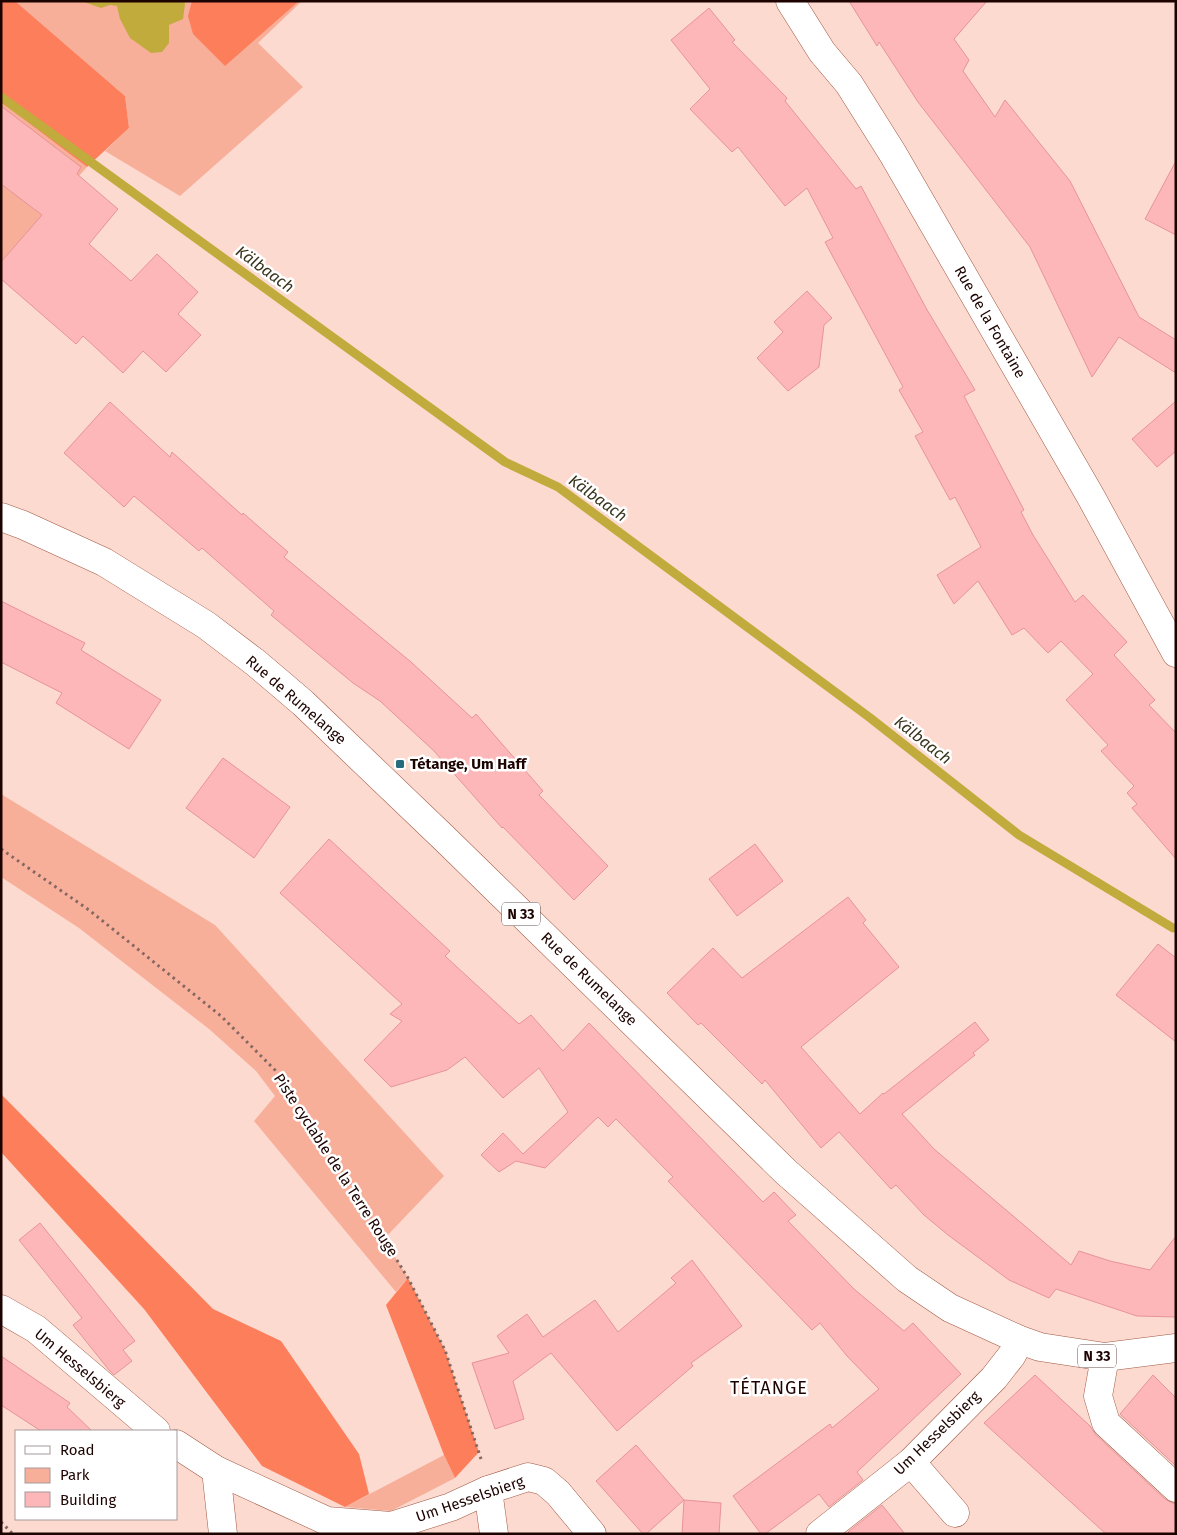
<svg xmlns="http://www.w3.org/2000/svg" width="1177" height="1535" font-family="'Fira Sans',sans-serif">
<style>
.green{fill:#f8af9a}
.forest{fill:#fc7e5b}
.water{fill:#c2ab3d}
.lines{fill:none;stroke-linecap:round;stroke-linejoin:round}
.stream{stroke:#c2ab3d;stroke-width:9}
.building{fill:#fdb7b9;stroke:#e79397}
.minor-casing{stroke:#a15843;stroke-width:29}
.major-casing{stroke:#a15843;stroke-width:29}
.path{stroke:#856761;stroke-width:3;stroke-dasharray:2.5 4;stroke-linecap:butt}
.minor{stroke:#fff;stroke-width:28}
.major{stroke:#fff;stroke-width:28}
.poi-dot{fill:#276c7c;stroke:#fff;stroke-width:2}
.labels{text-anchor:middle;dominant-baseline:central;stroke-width:5;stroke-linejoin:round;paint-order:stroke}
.shield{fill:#fff;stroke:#614f4c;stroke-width:1}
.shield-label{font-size:14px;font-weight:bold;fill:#1d0300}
.street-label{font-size:15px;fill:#1d0300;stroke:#fff}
.poi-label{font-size:15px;font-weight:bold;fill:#1d0300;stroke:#fff;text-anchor:start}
.water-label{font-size:16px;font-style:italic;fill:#3a351d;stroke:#fff}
.quarter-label{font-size:18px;letter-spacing:1px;fill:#1d0300;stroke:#fff}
</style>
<rect width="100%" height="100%" fill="#fcdad0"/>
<g class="green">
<path d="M 15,1 L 302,1 L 258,43 L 303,87 L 180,196 L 105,151 L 129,128 L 125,96 Z"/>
<path d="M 1,102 L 87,167 L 1,262 Z"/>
<path d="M 1,794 L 215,925 L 444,1176 L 384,1239 L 408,1278 L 396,1292 L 254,1121 L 275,1096 L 256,1071 L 209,1029 L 79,928 L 1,877 Z"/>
<path d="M 444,1455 L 455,1478 L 391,1511 L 345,1507 Z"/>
</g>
<g class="forest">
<path d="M 1,1 L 15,1 L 125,96 L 129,128 L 87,167 L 1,102 Z"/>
<path d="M 192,1 L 299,1 L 225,66 L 193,34 L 188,16 Z"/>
<path d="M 1,1094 L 213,1309 L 281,1341 L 359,1454 L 369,1494 L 345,1507 L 262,1466 L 144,1309 L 1,1152 Z"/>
<path d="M 408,1278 L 445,1350 L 479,1452 L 455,1478 L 444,1455 L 386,1305 Z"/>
</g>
<path class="water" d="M 81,1 L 184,1 L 185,4 L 183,19 L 169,25 L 169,43 L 162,52 L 151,53 L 130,38 L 120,19 L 117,6 L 110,5 L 101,8 Z"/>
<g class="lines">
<path class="stream" d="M 1,97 L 505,462 L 558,487 L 869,717 L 1019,835 L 1173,928"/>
</g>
<g class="building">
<path d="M 849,1 L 987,1 L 954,39 L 969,60 L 963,71 L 995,117 L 1005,100 L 1070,181 L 1139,317 L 1176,340 L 1176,373 L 1119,337 L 1092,377 L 1030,247 L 918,102 L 879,42 L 877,46 Z"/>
<path d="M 709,8 L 735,40 L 732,42 L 787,98 L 785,101 L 856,189 L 861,186 L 926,308 L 975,390 L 964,396 L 1024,510 L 1021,512 L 1033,535 L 1075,602 L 1083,595 L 1127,642 L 1114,655 L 1155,700 L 1149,705 L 1176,733 L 1176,859 L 1132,808 L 1137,804 L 1127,793 L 1134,786 L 1101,751 L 1108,745 L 1066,700 L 1093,674 L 1061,641 L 1048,653 L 1024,628 L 1012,635 L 978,581 L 954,604 L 937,575 L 981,547 L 955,497 L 950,500 L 915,436 L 923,432 L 899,390 L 903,387 L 825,242 L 833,238 L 807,188 L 785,206 L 738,147 L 732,152 L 690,109 L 710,89 L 671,40 Z"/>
<path d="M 1,106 L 81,167 L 77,174 L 118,209 L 89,244 L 131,281 L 157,254 L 198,292 L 178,314 L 201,335 L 166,372 L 143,351 L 123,373 L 83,336 L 76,344 L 1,279 L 1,262 L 42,215 L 1,184 Z"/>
<path d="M 1176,161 L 1176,235 L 1145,219 Z"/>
<path d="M 807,291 L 832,318 L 824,325 L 819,367 L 788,391 L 757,358 L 783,332 L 774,322 Z"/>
<path d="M 1176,401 L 1176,451 L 1157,467 L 1132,439 Z"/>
<path d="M 110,402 L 170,457 L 172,452 L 242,515 L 243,513 L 266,533 L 288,552 L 284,557 L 411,662 L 472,718 L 476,714 L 543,791 L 539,795 L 608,866 L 574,900 L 503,827 L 502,828 L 434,751 L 380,701 L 353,683 L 271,615 L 274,611 L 202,548 L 199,551 L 134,496 L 124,507 L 64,453 Z"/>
<path d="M 1,601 L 85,643 L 81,650 L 161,700 L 129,749 L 56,703 L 62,693 L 1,662 Z"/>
<path d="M 223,758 L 290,807 L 254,858 L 186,808 Z"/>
<path d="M 329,839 L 450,951 L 445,956 L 519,1024 L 531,1015 L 563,1051 L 589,1023 L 763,1202 L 774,1192 L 796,1215 L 788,1221 L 854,1289 L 904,1331 L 913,1323 L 961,1374 L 857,1472 L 863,1480 L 829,1507 L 819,1494 L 765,1534 L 761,1534 L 733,1496 L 830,1424 L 832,1428 L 879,1389 L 847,1356 L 820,1323 L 812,1330 L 668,1181 L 673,1177 L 616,1119 L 608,1127 L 598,1117 L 545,1168 L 516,1161 L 499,1172 L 481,1155 L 503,1133 L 523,1154 L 568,1112 L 539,1068 L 503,1098 L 465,1057 L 447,1070 L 391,1087 L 364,1060 L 402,1021 L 390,1014 L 402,1004 L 280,893 Z"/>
<path d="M 755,844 L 783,881 L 737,916 L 709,879 Z"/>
<path d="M 848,897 L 866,920 L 863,923 L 899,967 L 801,1047 L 860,1114 L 883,1093 L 884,1094 L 975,1022 L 989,1040 L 973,1053 L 975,1055 L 902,1114 L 934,1149 L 1071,1265 L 1079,1251 L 1110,1261 L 1150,1270 L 1176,1236 L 1176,1317 L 1137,1316 L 1056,1289 L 1049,1298 L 1009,1280 L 948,1235 L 924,1215 L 896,1185 L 891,1189 L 839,1132 L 821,1148 L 765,1080 L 762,1084 L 701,1023 L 698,1025 L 667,993 L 713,948 L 742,978 Z"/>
<path d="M 1158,944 L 1176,958 L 1176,1042 L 1116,995 Z"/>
<path d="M 40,1223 L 135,1341 L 123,1350 L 132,1361 L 114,1375 L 109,1370 L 73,1325 L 82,1318 L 19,1240 Z"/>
<path d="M 692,1260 L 742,1326 L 691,1363 L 693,1366 L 617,1431 L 551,1353 L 513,1381 L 524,1419 L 495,1429 L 472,1363 L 509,1353 L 497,1336 L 527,1314 L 543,1337 L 595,1300 L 618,1332 L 676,1283 L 671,1278 Z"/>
<path d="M 1,1356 L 70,1403 L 67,1407 L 92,1431 L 41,1431 L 1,1405 Z"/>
<path d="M 1035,1375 L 1090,1426 L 1095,1434 L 1165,1499 L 1172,1503 L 1176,1503 L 1176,1534 L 1106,1534 L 984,1423 Z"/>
<path d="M 1153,1375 L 1176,1398 L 1176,1466 L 1120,1414 Z"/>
<path d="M 636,1445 L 684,1500 L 646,1534 L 643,1534 L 596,1481 Z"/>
<path d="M 684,1500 L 721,1503 L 719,1534 L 682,1534 Z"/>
<path d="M 882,1505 L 905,1534 L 850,1534 L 848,1532 Z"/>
</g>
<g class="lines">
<defs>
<g id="minor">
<path d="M 790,1 L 822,52 L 849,84 L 893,154 L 1091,497 L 1176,653"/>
<path d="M 1,1309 L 36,1329 L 156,1431"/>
<path d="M 1105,1357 L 1098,1396 L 1106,1423 L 1176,1488"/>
<path d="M 176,1444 L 216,1470 L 327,1521 L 391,1526 L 451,1507 L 488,1490 L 528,1477 L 544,1481 L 558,1493 L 592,1534"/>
<path d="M 911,1462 L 955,1513"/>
<path d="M 216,1470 L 223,1534"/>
<path d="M 488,1490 L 494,1534"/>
<path d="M 820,1534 L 911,1462 L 994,1378 L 1012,1355 L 1020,1340"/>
</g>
<path id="major" d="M 1,517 L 23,525 L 104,562 L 206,625 L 256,663 L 303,703 L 445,839 L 786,1172 L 907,1279 L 950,1308 L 1020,1340 L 1040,1347 L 1105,1357 L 1176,1348"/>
</defs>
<use href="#minor" class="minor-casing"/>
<use href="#major" class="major-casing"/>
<g class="path">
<path d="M 1,849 L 89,910 L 221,1016 L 275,1070 L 319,1134 L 408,1278 L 445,1350 L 482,1462"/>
<path d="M 1,1522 L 13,1534"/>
</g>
<use href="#minor" class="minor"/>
<use href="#major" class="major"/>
</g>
<rect class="poi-dot" x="395" y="759" width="10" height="10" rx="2.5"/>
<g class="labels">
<g class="shield">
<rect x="502" y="902.5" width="38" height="23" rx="4"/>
<rect x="1078" y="1344.5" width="38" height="23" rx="4"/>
</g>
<g class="shield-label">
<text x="521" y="914">N 33</text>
<text x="1097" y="1356">N 33</text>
</g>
<g class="street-label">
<text transform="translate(990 322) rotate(60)">Rue de la Fontaine</text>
<text transform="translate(296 700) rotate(41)">Rue de Rumelange</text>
<text transform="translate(589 979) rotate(44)">Rue de Rumelange</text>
<text transform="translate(336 1165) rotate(57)">Piste cyclable de la Terre Rouge</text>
<text transform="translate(80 1368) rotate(40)">Um Hesselsbierg</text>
<text transform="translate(937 1433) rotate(-44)">Um Hesselsbierg</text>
<text transform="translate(470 1499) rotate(-19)">Um Hesselsbierg</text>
</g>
<g class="poi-label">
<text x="410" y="764">Tétange, Um Haff</text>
</g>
<g class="water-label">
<text transform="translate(265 269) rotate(36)">Kälbaach</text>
<text transform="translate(598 498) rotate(36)">Kälbaach</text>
<text transform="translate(923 740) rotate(38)">Kälbaach</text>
</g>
<g class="quarter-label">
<text x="769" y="1388">TÉTANGE</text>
</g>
</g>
<rect width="1177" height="1535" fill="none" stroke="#1d0300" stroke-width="5"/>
<rect x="15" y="1430" width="162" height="90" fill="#ffffff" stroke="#a59a99"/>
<rect x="25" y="1446" width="25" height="8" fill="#ffffff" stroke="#a59a99"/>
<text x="60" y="1455" font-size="15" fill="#1d0300">Road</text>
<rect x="25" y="1468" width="25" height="15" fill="#f8af9a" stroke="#a59a99"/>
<text x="60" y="1480" font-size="15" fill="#1d0300">Park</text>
<rect x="25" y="1492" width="25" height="15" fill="#fdb7b9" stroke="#a59a99"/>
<text x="60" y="1505" font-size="15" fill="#1d0300">Building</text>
</svg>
